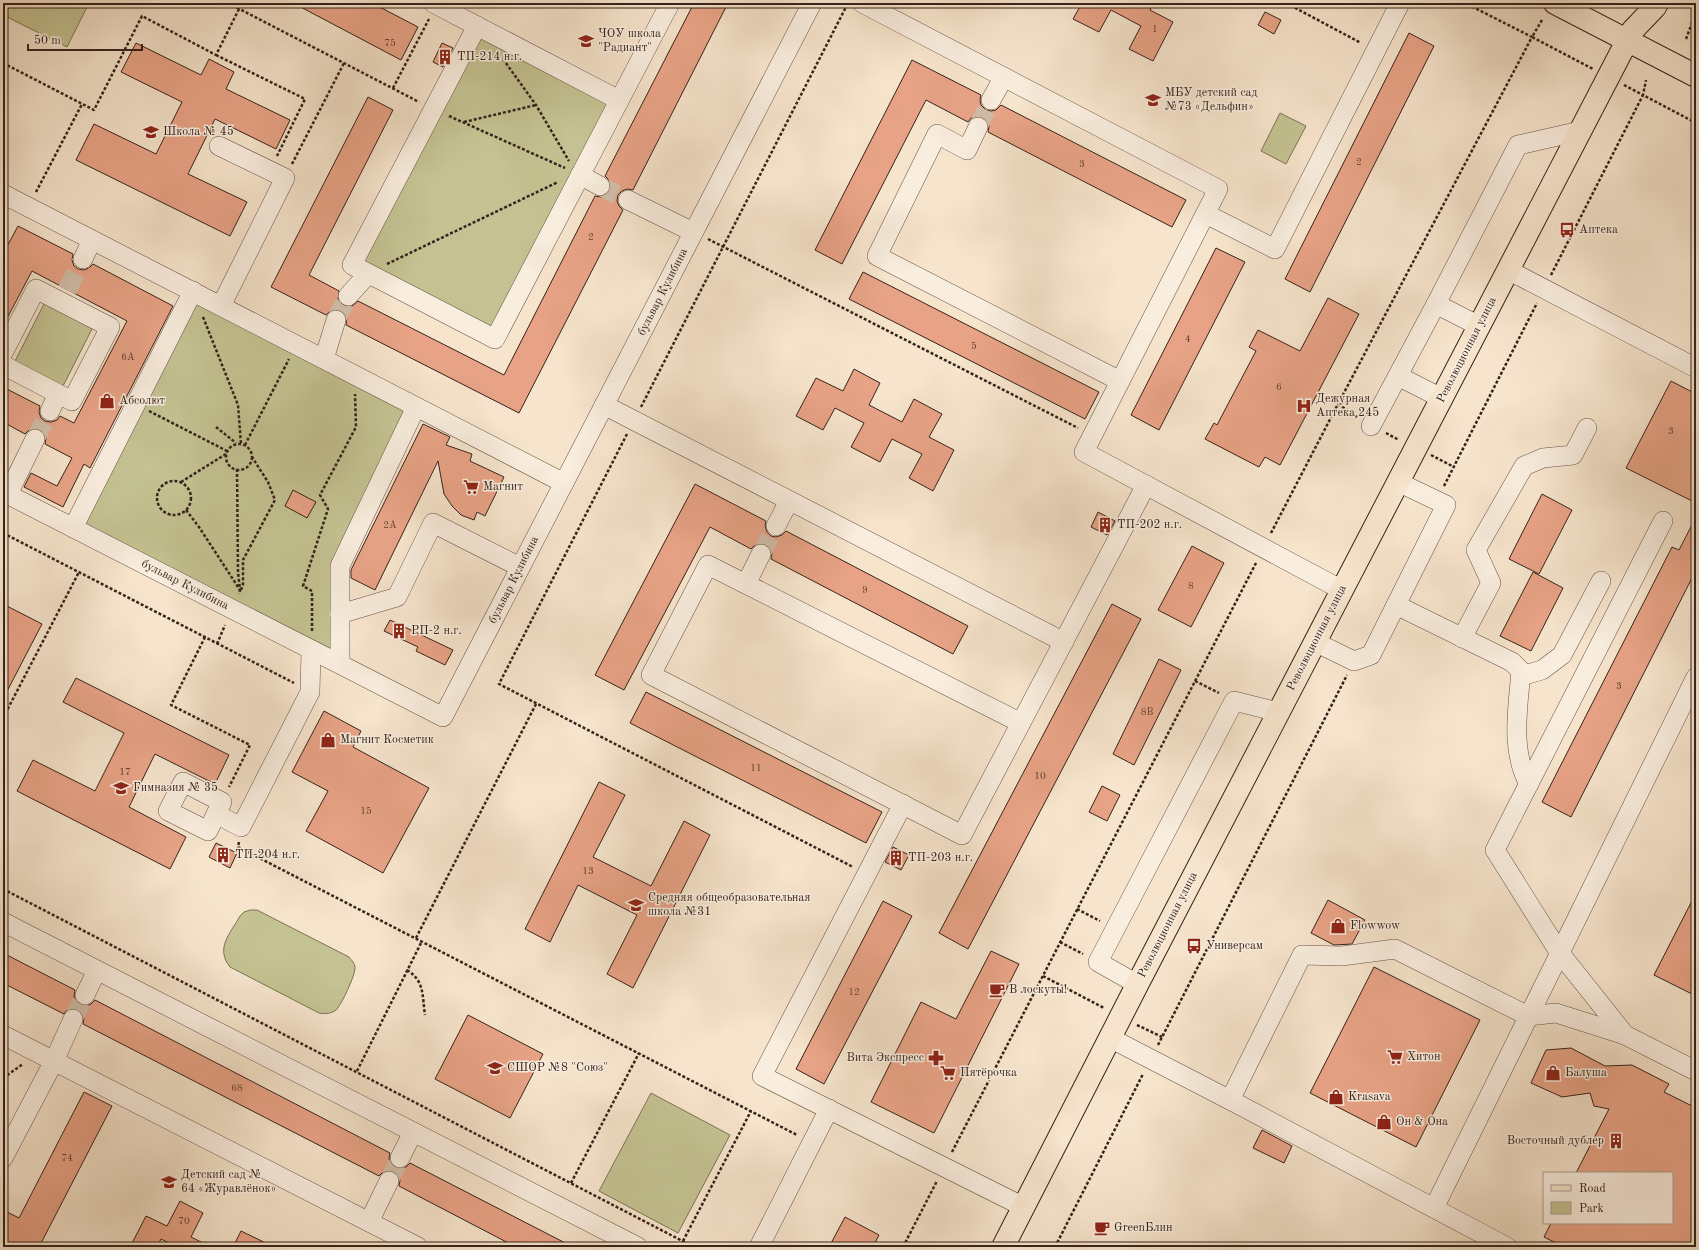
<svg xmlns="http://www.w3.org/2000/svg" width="1699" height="1250" font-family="'Old Standard TT',serif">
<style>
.green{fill:#c4c292;stroke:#7d7256}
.building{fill:#e8a386;stroke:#36221a}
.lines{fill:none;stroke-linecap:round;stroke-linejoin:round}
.minor-tunnel{stroke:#d0bda8;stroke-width:19;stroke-dasharray:19 10;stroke-linecap:butt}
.minor-casing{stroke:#665246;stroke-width:20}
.major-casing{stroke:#36221a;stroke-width:24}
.path{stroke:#36221a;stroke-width:2.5;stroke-dasharray:3 2;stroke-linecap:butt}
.minor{stroke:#f9edde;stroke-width:19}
.major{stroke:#f6e4cc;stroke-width:22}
.labels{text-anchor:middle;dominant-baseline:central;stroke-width:3;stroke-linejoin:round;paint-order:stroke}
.number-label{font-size:10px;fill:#624235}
.poi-label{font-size:12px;fill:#36221a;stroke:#f9edde;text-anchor:start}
.street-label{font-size:12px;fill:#36221a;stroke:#f9edde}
</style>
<rect width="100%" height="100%" fill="#f6e4cc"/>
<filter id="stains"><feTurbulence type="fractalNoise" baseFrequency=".005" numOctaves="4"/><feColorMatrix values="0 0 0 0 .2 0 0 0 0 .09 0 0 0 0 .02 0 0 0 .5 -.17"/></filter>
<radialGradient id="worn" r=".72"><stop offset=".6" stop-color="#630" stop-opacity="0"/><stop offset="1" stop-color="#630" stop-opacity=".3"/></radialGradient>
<g class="green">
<path d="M 3,3 L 89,3 L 67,47 L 3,15 Z"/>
<path d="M 478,31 L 614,101 L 493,333 L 357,263 Z"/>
<path d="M 1280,113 L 1306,126 L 1286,164 L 1261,151 Z"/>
<path d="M 195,295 L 414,408 L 338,566 L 338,662 L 75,526 Z"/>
<path d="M 45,302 L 93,327 L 62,388 L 14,363 Z"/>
<path d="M 250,910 L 257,910 L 349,957 C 352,961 355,963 355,968 C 355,976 342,1003 337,1009 C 332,1014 325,1014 319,1013 L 230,967 C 215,948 230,934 240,916 L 244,912 Z"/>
<path d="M 651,1093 L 730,1135 L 678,1233 L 599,1191 Z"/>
</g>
<g class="building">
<path d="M 293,3 L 372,3 L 418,27 L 401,60 Z"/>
<path d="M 694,3 L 728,3 L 633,190 L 627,189 L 622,191 L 618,195 L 617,201 L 619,206 L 623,210 L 519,413 L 346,325 L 347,317 L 344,313 L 340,310 L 333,309 L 326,315 L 271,287 L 368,97 L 393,110 L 309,275 L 339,291 L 338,300 L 341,304 L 345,307 L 352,306 L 358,301 L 504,375 L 595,196 L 601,197 L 605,196 L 610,191 L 611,185 L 610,181 L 605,176 Z"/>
<path d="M 1082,3 L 1154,3 L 1150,10 L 1173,22 L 1153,61 L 1129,49 L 1141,26 L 1111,10 L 1099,32 L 1073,19 Z"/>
<path d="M 1265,12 L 1281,20 L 1274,34 L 1258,25 Z"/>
<path d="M 1409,33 L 1434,46 L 1310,292 L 1285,279 Z"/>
<path d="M 136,43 L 201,75 L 209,59 L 234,72 L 226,89 L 290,120 L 276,149 L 215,119 L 188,174 L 247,202 L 230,236 L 76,160 L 94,124 L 156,154 L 182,102 L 121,72 Z"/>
<path d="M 442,43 L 453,48 L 443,67 L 433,62 Z"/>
<path d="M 912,60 L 981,95 L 980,100 L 981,105 L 986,110 L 991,111 L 996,110 L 1001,105 L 1186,200 L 1172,227 L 988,132 L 989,126 L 987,121 L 983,117 L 977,116 L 971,118 L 968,122 L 926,100 L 842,264 L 815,250 Z"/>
<path d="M 18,226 L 73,254 L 72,260 L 74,266 L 78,269 L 84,270 L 89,268 L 93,264 L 173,306 L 90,468 L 84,464 L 63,507 L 24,487 L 31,473 L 57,486 L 72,458 L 45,444 L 46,438 L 44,433 L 40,429 L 34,428 L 29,430 L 25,434 L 3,422 L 3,387 L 40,406 L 39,412 L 41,418 L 45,421 L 51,422 L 57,420 L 60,416 L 74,423 L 127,321 L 32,271 L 3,326 L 3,254 Z"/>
<path d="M 1216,248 L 1245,262 L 1159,430 L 1131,415 Z"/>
<path d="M 863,272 L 1099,392 L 1085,419 L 849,299 Z"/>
<path d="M 1328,298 L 1359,314 L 1280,465 L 1265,457 L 1259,467 L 1205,439 L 1214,423 L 1217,425 L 1256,351 L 1249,347 L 1258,330 L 1300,351 Z"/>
<path d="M 854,369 L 880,383 L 869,405 L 902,422 L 914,399 L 942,414 L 929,437 L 954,450 L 933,491 L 909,478 L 922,454 L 892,439 L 880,462 L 851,447 L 864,423 L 835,408 L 823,430 L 796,416 L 816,378 L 843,391 Z"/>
<path d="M 1671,381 L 1696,394 L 1696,503 L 1626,468 Z"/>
<path d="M 423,424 L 450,437 L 446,445 L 472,454 L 470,461 L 504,477 L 485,516 L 477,512 L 474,520 L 461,515 L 452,506 L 444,494 L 438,461 L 375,590 L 351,578 L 351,570 Z"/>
<path d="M 695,484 L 766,521 L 765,526 L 767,532 L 771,536 L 776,537 L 782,535 L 786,531 L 968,626 L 953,654 L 771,559 L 772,553 L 770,548 L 766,544 L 760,543 L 755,545 L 751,549 L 710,527 L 624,690 L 595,675 Z"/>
<path d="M 293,490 L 316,502 L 307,518 L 285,506 Z"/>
<path d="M 1542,494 L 1572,510 L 1539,574 L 1509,559 Z"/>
<path d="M 1098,512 L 1115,521 L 1107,535 L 1091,527 Z"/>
<path d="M 1696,517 L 1696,570 L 1571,817 L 1542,802 L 1672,547 L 1679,550 Z"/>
<path d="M 1192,546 L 1224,563 L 1191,627 L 1158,610 Z"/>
<path d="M 1533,572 L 1563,588 L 1531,651 L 1500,636 Z"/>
<path d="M 3,604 L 42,624 L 3,699 Z"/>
<path d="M 1112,604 L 1141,619 L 968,949 L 939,933 Z"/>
<path d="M 390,620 L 453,650 L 445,665 L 416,651 L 418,647 L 384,631 Z"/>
<path d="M 1159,659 L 1181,670 L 1134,765 L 1113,754 Z"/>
<path d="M 76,678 L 229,755 L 215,784 L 155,754 L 129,807 L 186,837 L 170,869 L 17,791 L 33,760 L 95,791 L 124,733 L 63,702 Z"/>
<path d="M 646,692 L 882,812 L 866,843 L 630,723 Z"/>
<path d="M 324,711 L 361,731 L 353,747 L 429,788 L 383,873 L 306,831 L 328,791 L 292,772 Z"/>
<path d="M 599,782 L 625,795 L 593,857 L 651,886 L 684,821 L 710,835 L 633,988 L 607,974 L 637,915 L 578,885 L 550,942 L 525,929 Z"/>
<path d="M 1102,786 L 1120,795 L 1107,821 L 1089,812 Z"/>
<path d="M 216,843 L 237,853 L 230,868 L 209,857 Z"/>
<path d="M 893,847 L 909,855 L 901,870 L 885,862 Z"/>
<path d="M 1696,893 L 1696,996 L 1654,975 Z"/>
<path d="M 1328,900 L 1365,920 L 1352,944 L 1334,945 L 1311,933 Z"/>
<path d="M 883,901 L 912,916 L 824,1084 L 796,1069 Z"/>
<path d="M 991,951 L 1019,964 L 934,1133 L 871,1102 L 921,1002 L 956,1019 Z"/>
<path d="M 3,953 L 75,990 L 74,996 L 76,1001 L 80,1005 L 86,1006 L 91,1004 L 95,1000 L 390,1153 L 389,1159 L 391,1164 L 395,1168 L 401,1169 L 406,1167 L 410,1163 L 573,1247 L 516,1247 L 399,1186 L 400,1180 L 398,1175 L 394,1171 L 388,1170 L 383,1172 L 379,1176 L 83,1024 L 84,1018 L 82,1012 L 78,1009 L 72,1008 L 67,1010 L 64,1014 L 3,983 Z"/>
<path d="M 1374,967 L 1480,1020 L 1416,1147 L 1310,1093 Z"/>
<path d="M 468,1015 L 543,1054 L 510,1118 L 435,1079 Z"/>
<path d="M 1571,1048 L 1605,1066 L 1632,1065 L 1669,1084 L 1664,1092 L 1696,1108 L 1696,1247 L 1564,1247 L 1544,1237 L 1551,1223 L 1672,1223 L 1672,1173 L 1576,1173 L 1609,1109 L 1594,1106 L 1590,1093 L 1562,1097 L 1531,1083 L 1546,1050 Z"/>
<path d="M 84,1092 L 112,1106 L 39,1247 L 11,1247 L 3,1243 L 3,1210 L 19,1218 Z"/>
<path d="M 1262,1130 L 1292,1146 L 1284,1163 L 1253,1148 Z"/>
<path d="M 180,1201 L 203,1213 L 191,1237 L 211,1247 L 177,1247 L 161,1239 L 157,1247 L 130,1247 L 146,1216 L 167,1226 Z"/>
<path d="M 845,1217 L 879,1235 L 873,1247 L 829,1247 Z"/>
<path d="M 241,1231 L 274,1247 L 233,1247 Z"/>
</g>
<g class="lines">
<g class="minor-tunnel">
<path d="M 978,127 L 991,100"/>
<path d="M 600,186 L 628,200"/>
<path d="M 67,290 L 83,259"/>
<path d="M 336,320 L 348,296"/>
<path d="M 35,439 L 50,411"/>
<path d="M 761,554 L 776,526"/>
<path d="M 73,1019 L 85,995"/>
<path d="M 389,1181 L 400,1158"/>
</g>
<defs>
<g id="minor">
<path d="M 433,3 L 619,100"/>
<path d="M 862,3 L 1218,189 L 1084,452 L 1342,590"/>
<path d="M 477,26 L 352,265 L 495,339 L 669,5"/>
<path d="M 991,100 L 1004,77"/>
<path d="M 978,127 L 967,150 L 937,134 L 877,256 L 1120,381"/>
<path d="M 219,146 L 285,178 L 221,306"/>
<path d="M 580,175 L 600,186"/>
<path d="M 3,194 L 564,483"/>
<path d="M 628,200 L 693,232"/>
<path d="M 1206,214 L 1275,249 L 1400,3"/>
<path d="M 83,259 L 92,240"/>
<path d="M 1508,270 L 1696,368"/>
<path d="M 348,296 L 368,274"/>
<path d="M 1479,326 L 1436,304 L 1518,145 L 1580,131"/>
<path d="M 3,353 L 36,289 L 110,327 L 72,401 L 3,365"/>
<path d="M 324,359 L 336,320"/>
<path d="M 1398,376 L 1441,398"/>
<path d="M 604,405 L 1064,642"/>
<path d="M 50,411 L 58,394"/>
<path d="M 1371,426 L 1436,304"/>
<path d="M 3,492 L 443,717 L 812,3"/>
<path d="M 8,494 L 35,439"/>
<path d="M 776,526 L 789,501"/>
<path d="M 73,528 L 193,291"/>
<path d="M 746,584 L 761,554"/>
<path d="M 1396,605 L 1512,662 L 1521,671 C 1518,708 1510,750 1529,784"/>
<path d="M 340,614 L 397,597 L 433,523 L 520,567"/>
<path d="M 1462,638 L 1491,583 L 1476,550 L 1524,466 L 1543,458 L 1573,455 L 1587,428"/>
<path d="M 1315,642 L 1354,661 L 1371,655 L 1446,505 L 1398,482"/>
<path d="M 340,664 L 340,566 L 416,407"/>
<path d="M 1521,676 L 1542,670 L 1562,655 L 1601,581"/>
<path d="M 1021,723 L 708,565 L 651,675 L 962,835 L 1146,485"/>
<path d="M 903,804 L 762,1076 L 1024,1207"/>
<path d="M 216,814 L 222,802 L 183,782 L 168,811 L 208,831 L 216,814 L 241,827 L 310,692 L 311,650"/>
<path d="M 3,922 L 638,1247"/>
<path d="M 1137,984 L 1098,962 L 1234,701 L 1278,712"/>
<path d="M 85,995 L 97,970"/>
<path d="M 3,1035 L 418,1247"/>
<path d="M 1625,1035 L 1559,952 L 1495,850 L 1663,521"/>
<path d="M 1110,1038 L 1230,1100 L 1507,1247"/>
<path d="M 1230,1100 L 1302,955 L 1342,956 L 1395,949 L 1528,1016 L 1556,1013 L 1625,1035 L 1696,1071"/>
<path d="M 3,1158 L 54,1061 L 73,1019"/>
<path d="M 400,1158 L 413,1132"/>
<path d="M 1434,1208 L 1696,677"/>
<path d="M 369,1222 L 389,1181"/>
<path d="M 759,1247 L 829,1109"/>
</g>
<g id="major">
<path d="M 1555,3 L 1696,76"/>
<path d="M 1003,1247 L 1136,987 L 1627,41 L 1633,30 L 1655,7 L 1657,3"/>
</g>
</defs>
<use href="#minor" class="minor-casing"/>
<use href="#major" class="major-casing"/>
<g class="path">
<path d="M 228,3 L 419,102"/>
<path d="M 1286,3 L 1361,43"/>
<path d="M 1542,20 L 1532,37 L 1593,69"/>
<path d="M 1686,39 L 1696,12"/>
<path d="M 216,55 L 305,99 L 277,156"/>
<path d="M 503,59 L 536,105 L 569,161"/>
<path d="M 3,63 L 94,110 L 142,16 L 216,55 L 239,9"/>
<path d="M 1624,85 L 1643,95 L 1646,80"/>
<path d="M 393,88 L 429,19"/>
<path d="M 449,116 L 565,168"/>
<path d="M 464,122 L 536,105"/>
<path d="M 292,164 L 344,63"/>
<path d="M 36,192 L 82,104"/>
<path d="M 708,239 L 1078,428"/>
<path d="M 387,264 L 558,182"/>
<path d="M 1551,275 L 1643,95 L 1696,123"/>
<path d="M 203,317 L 238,405 L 241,444"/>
<path d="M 1338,404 L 1357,417"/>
<path d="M 641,407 L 846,7"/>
<path d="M 149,411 L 227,451"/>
<path d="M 216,427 L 236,443"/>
<path d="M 1386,433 L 1399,440"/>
<path d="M 627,434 L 499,684 L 853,867"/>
<circle cx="239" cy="457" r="13"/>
<path d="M 245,445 L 289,359"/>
<path d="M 1431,455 L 1454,467"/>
<path d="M 237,469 L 238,572 L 240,590 L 239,594"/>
<circle cx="174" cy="498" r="17"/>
<path d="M 181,482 L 226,454"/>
<path d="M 1444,486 L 1537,303"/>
<path d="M 186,510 L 199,527 L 240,590"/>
<path d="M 3,533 L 294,683"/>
<path d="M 1271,533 L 1338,404 L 1532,37 L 1465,3"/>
<path d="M 241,590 L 243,584 L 243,560 L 275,500 L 268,482 L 252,457"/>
<path d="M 312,631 L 312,591 L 303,586 L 328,509 L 320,495 L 356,427 L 355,394"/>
<path d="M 205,637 L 171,705 L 250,745 L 229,787"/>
<path d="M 217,644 L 225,625"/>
<path d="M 1195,681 L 1219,693"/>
<path d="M 3,718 L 79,572"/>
<path d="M 239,842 L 238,847 L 797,1135"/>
<path d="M 3,889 L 694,1247"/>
<path d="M 1077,909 L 1100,921"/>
<path d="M 416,938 L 536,704"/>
<path d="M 1060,942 L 1083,954"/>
<path d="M 407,970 C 425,981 422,996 425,1015"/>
<path d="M 1043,976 L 1104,1008"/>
<path d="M 1137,1025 L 1162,1037"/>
<path d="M 1158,1045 L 1347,675"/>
<path d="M 357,1071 L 422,941"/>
<path d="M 3,1078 L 23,1064"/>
<path d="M 952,1152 L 1256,563"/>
<path d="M 571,1183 L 639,1053"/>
<path d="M 683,1241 L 751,1111"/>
<path d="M 903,1247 L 937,1181"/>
<path d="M 1055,1247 L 1143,1074"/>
</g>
<use href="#minor" class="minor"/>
<use href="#major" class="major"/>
</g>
<defs>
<symbol id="school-bare" viewBox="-9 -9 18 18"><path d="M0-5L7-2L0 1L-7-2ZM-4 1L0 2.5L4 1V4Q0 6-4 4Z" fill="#8f2418" stroke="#f9edde" stroke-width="2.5" paint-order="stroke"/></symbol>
<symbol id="building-bare" viewBox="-9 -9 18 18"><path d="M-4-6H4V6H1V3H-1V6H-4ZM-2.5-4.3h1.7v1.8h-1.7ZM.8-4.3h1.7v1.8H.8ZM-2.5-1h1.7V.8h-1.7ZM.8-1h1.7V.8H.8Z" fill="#8f2418" stroke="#f9edde" stroke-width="2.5" paint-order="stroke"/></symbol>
<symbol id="bus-bare" viewBox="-9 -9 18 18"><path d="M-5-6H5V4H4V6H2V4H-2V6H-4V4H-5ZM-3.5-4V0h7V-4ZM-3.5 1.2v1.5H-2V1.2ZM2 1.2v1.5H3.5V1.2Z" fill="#8f2418" stroke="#f9edde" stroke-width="2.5" paint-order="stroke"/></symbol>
<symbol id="shop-bare" viewBox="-9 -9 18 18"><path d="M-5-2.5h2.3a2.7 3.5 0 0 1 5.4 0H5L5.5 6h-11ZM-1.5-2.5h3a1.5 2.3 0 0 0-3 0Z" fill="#8f2418" stroke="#f9edde" stroke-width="2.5" paint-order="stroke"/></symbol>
<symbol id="hospital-bare" viewBox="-9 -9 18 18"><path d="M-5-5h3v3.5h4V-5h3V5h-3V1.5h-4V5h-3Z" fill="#8f2418" stroke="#f9edde" stroke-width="2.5" paint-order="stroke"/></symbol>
<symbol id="supermarket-bare" viewBox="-9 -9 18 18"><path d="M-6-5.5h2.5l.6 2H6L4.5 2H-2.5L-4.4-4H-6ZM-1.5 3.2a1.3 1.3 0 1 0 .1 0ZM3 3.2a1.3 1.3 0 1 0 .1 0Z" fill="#8f2418" stroke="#f9edde" stroke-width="2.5" paint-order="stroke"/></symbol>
<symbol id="cafe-bare" viewBox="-9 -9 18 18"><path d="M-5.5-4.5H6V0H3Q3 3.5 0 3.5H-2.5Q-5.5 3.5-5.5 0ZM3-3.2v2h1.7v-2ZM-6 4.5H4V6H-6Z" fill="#8f2418" stroke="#f9edde" stroke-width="2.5" paint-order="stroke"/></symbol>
<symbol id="pharmacy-bare" viewBox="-9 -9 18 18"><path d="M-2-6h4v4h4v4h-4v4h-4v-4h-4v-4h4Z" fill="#8f2418" stroke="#f9edde" stroke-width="2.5" paint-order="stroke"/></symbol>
</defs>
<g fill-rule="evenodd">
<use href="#school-bare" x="575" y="30" width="22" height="22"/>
<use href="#building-bare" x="434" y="46" width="22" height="22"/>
<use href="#school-bare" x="1142" y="89" width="22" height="22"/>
<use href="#school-bare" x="140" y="121" width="22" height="22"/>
<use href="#bus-bare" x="1556" y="219" width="22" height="22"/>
<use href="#shop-bare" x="96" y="390" width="22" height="22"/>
<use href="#hospital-bare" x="1293" y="395" width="22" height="22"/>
<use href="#supermarket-bare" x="460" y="476" width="22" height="22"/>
<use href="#building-bare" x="1094" y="514" width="22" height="22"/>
<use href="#building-bare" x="388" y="620" width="22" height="22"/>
<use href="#shop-bare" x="317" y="729" width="22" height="22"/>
<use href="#school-bare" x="110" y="777" width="22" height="22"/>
<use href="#building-bare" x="212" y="844" width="22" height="22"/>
<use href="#building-bare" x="885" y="847" width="22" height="22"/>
<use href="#school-bare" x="625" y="894" width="22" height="22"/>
<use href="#shop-bare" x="1327" y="915" width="22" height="22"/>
<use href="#bus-bare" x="1183" y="935" width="22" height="22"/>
<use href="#cafe-bare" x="986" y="979" width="22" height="22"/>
<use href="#supermarket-bare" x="1384" y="1046" width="22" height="22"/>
<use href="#pharmacy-bare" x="925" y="1047" width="22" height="22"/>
<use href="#school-bare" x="484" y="1057" width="22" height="22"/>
<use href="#supermarket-bare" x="937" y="1062" width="22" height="22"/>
<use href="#shop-bare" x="1542" y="1062" width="22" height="22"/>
<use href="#shop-bare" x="1325" y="1086" width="22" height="22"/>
<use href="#shop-bare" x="1373" y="1111" width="22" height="22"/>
<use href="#building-bare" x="1605" y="1130" width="22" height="22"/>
<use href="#school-bare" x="158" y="1171" width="22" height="22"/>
<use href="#cafe-bare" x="1091" y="1217" width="22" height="22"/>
</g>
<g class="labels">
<g class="number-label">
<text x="1155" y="29">1</text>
<text x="390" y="43">75</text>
<text x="1359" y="162">2</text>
<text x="1082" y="164">3</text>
<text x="591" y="237">2</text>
<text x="1188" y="339">4</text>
<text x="974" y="346">5</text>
<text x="128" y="357">6А</text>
<text x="1279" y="387">6</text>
<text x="1671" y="431">3</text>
<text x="390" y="525">2А</text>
<text x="1191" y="586">8</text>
<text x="865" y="590">9</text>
<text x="1619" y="686">3</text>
<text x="1147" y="712">8В</text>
<text x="756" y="768">11</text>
<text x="125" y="772">17</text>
<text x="1040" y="776">10</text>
<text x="366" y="811">15</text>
<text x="588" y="871">13</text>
<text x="854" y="992">12</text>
<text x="237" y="1088">68</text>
<text x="67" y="1158">74</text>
<text x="184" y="1221">70</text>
</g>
<g class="poi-label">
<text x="598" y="34">ЧОУ школа<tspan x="598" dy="14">"Радиант"</tspan></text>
<text x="457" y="57">ТП-214 н.г.</text>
<text x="1165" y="93">МБУ детский сад<tspan x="1165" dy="14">№73 «Дельфин»</tspan></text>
<text x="163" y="132">Школа № 45</text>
<text x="1579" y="230">Аптека</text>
<text x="1316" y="399">Дежурная<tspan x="1316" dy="14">Аптека 245</tspan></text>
<text x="119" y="401">Абсолют</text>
<text x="483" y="487">Магнит</text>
<text x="1117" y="525">ТП-202 н.г.</text>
<text x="411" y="631">РП-2 н.г.</text>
<text x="340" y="740">Магнит Косметик</text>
<text x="133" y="788">Гимназия № 35</text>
<text x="235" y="855">ТП-204 н.г.</text>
<text x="908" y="858">ТП-203 н.г.</text>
<text x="648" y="898">Средняя общеобразовательная<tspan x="648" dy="14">школа №31</tspan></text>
<text x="1350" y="926">Flowwow</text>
<text x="1206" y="946">Универсам</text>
<text x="1009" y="990">В лоскуты!</text>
<text x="1407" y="1057">Хитон</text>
<text x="924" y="1058" text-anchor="end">Вита Экспресс</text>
<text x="507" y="1068">СШОР №8 "Союз"</text>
<text x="960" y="1073">Пятёрочка</text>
<text x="1565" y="1073">Балуша</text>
<text x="1348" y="1097">Krasava</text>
<text x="1396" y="1122">Он &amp; Она</text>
<text x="1604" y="1141" text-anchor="end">Восточный дублер</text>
<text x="181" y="1175">Детский сад №<tspan x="181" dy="14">64 «Журавлёнок»</tspan></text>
<text x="1114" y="1228">GreenБлин</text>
</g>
<g class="street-label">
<text transform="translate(663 292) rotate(-63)">бульвар Кулибина</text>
<text transform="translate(1467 350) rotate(-63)">Революционная улица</text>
<text transform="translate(514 580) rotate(-63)">бульвар Кулибина</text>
<text transform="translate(185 585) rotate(27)">бульвар Кулибина</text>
<text transform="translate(1317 638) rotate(-63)">Революционная улица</text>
<text transform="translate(1168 925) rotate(-63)">Революционная улица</text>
</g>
</g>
<rect width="1699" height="1250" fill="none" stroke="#f6e4cc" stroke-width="16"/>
<rect x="4" y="4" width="1691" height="1242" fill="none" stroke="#36221a" stroke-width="2"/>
<rect x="8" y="8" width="1683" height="1234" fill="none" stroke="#36221a"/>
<rect x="1543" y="1172" width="130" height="52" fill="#f9edde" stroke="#ab9c90"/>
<rect x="1551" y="1185" width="20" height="6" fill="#f6e4cc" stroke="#ab9c90"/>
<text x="1579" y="1192" font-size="12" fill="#36221a">Road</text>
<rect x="1551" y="1202" width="20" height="12" fill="#c4c292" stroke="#ab9c90"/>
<text x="1579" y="1212" font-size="12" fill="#36221a">Park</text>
<path d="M28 44v6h114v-6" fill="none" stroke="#36221a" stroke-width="2"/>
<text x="34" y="44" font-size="12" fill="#36221a" stroke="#f9edde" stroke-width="3" paint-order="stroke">50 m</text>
<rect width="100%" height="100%" filter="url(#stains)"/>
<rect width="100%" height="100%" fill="url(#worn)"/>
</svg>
